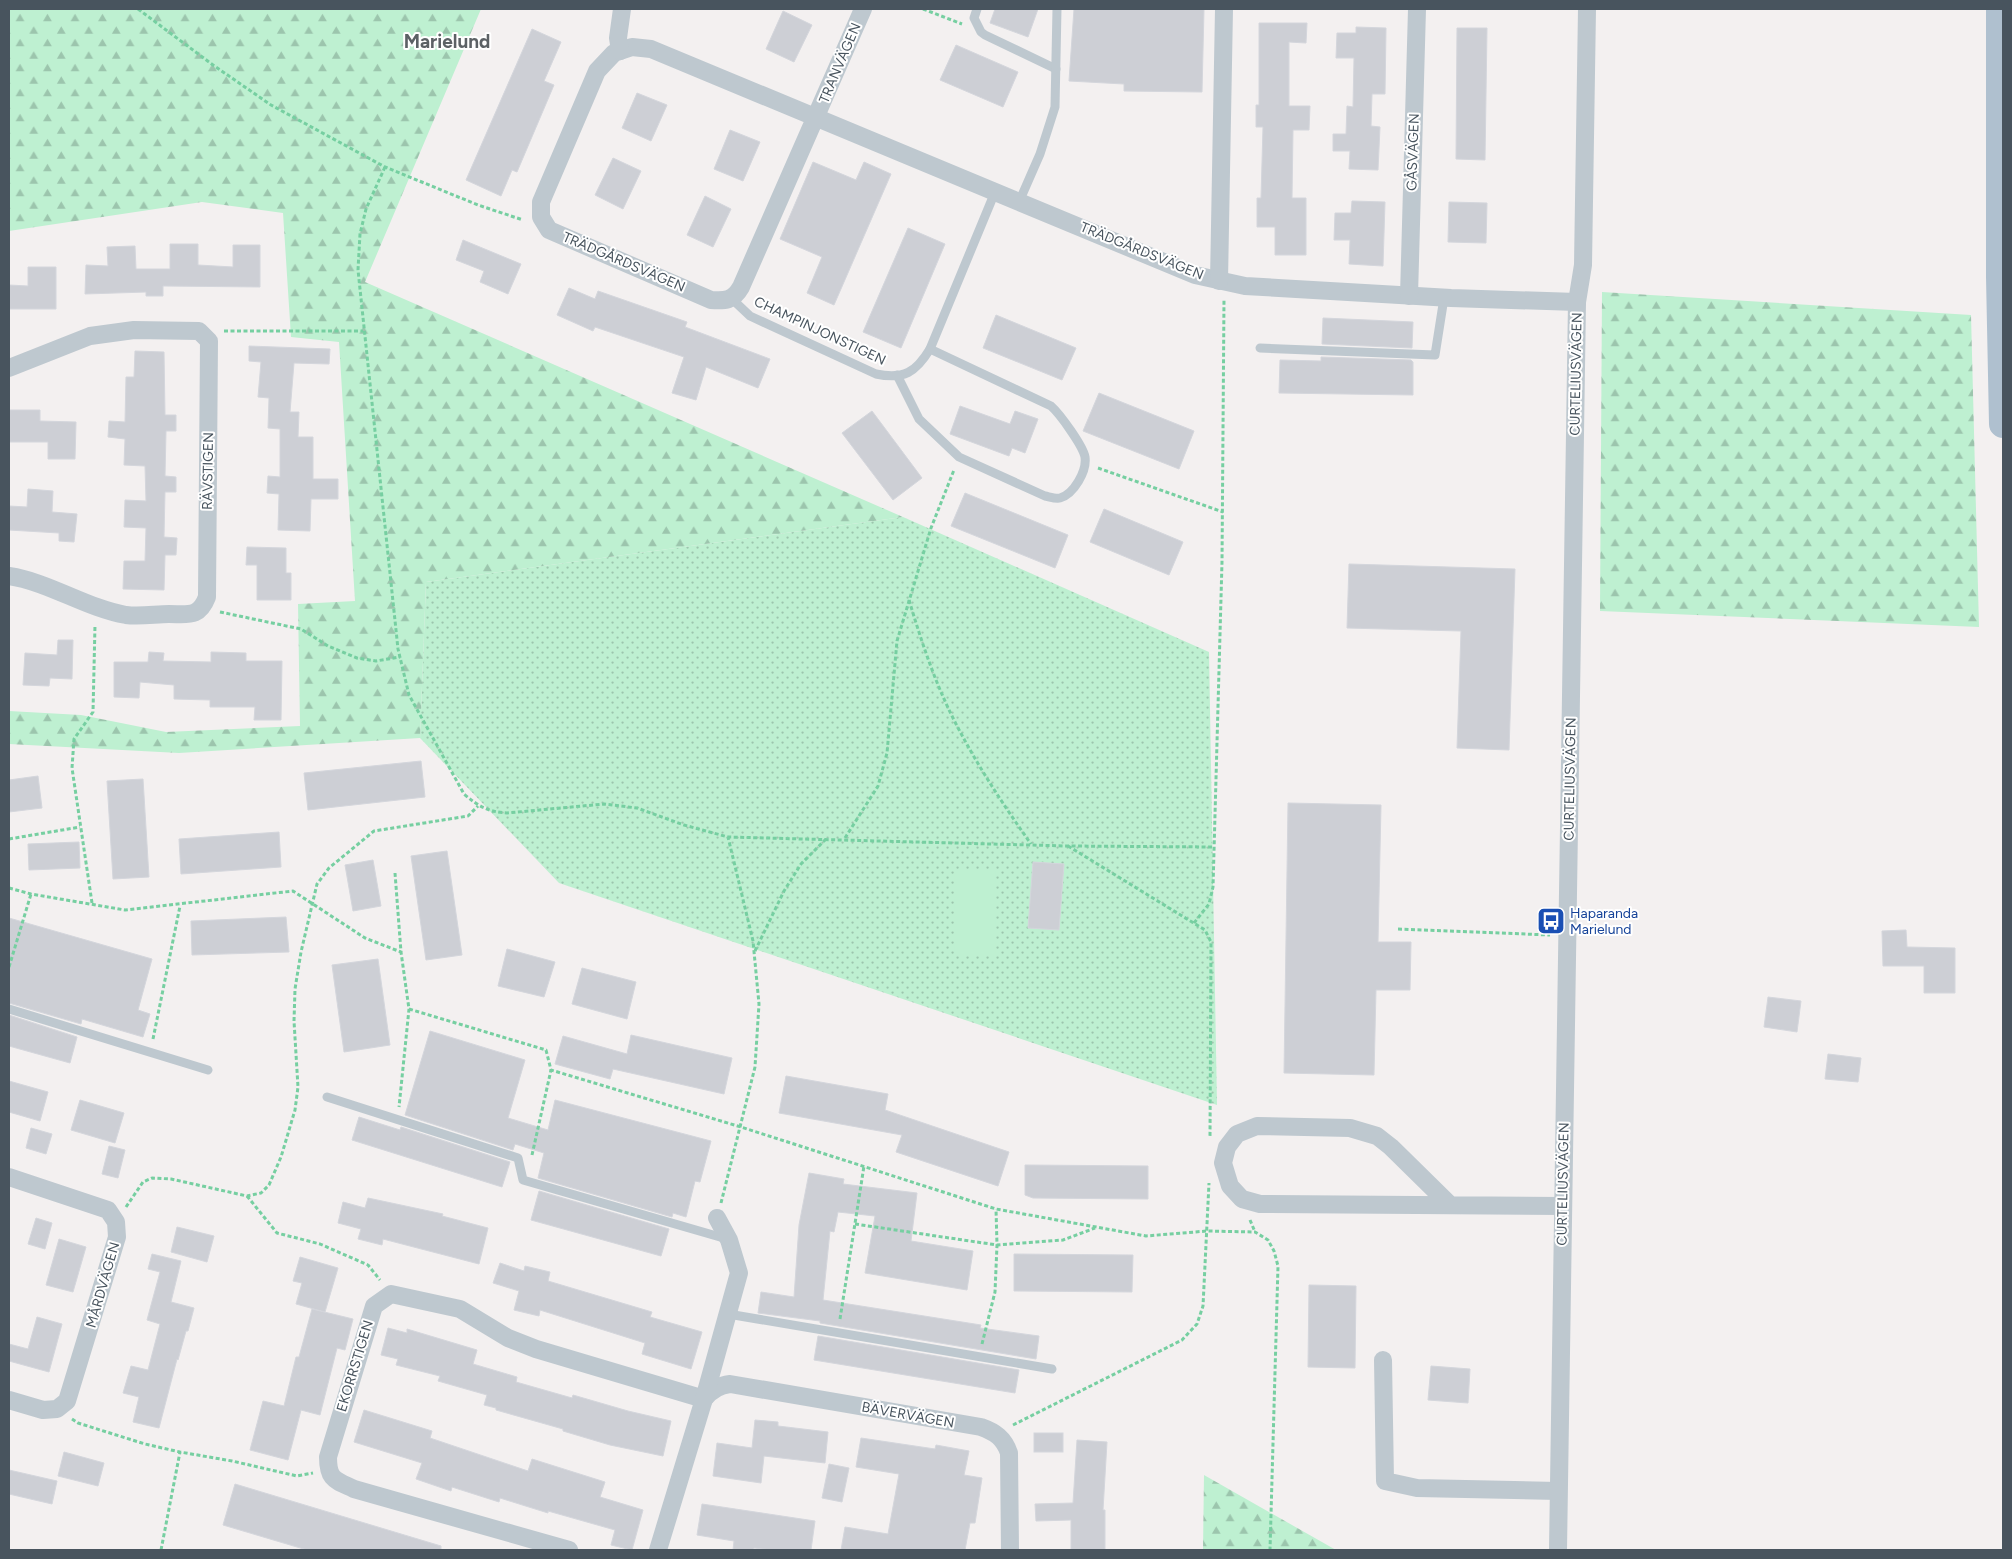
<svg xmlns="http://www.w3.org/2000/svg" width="2012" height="1559" font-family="Figtree,sans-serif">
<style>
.grass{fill:url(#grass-dots)}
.forest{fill:url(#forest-firs)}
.garden{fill:#bef0d1}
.building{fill:#cdcfd5;stroke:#d4d6dc}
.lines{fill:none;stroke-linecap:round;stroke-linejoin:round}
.path{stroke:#76cfa1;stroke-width:3;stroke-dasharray:4 2.5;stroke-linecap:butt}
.service{stroke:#bec8cf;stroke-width:9}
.minor{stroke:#bec8cf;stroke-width:18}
.primary{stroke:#afc0cf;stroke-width:28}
.labels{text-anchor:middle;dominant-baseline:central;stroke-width:4;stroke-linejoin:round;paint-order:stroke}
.street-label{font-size:14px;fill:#48545e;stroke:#fff}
.transit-label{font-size:14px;fill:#164399;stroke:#fff;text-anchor:start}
.district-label{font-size:19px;font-weight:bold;fill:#5c6165;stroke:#fff}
</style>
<defs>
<pattern id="grass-dots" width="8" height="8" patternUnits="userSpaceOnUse" patternTransform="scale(1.25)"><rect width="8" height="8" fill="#bef0d1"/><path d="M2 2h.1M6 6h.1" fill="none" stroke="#9cc5ad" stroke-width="1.8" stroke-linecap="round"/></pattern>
<pattern id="forest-firs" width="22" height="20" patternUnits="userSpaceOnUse" patternTransform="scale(1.25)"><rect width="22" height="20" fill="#bef0d1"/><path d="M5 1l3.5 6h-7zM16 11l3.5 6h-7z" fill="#9cc5ad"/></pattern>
</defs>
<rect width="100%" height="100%" fill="#f3f0f0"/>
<path class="grass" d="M 903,517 L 1209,652 L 1217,1105 L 559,883 L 420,738 L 426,582 Z"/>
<g class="forest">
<path d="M 9,9 L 481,9 L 365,282 L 903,517 L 426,582 L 420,738 L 179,753 L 9,744 L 9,711 L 81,715 L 166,732 L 300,726 L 298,604 L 355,601 L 339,342 L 291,337 L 283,213 L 202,202 L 9,231 Z"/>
<path d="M 1602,292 L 1971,315 L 1979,627 L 1600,611 Z"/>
<path d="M 1204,1475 L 1336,1550 L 1203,1550 Z"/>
</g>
<path class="garden" d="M 955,869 L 996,869 L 995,956 L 954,956 Z"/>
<g class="building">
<path d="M 995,9 L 1038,9 L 1028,37 L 990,23 Z"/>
<path d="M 1074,9 L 1204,9 L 1202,92 L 1124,91 L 1124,84 L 1069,81 Z"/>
<path d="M 783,11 L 812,25 L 794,62 L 766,49 Z"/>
<path d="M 1259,23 L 1307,23 L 1306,43 L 1289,42 L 1289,106 L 1310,106 L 1309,130 L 1293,130 L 1292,198 L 1306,198 L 1306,255 L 1275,255 L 1275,227 L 1257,227 L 1257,198 L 1261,198 L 1263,127 L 1256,127 L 1256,105 L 1259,105 Z"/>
<path d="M 1356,27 L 1386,28 L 1385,94 L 1372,94 L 1371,126 L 1380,127 L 1378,170 L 1349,169 L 1350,151 L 1333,151 L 1333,134 L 1346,134 L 1347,106 L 1353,107 L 1354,58 L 1336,58 L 1337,33 L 1356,33 Z"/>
<path d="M 1457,28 L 1487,28 L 1485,160 L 1456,159 Z"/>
<path d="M 532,29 L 561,42 L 544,81 L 554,85 L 517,172 L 512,170 L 501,196 L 466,180 Z"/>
<path d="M 956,45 L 1018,72 L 1003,107 L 940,80 Z"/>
<path d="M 637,93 L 667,105 L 651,141 L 622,128 Z"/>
<path d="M 730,130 L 760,142 L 743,181 L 714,169 Z"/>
<path d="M 613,158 L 641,171 L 623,209 L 595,195 Z"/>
<path d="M 813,162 L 856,180 L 864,162 L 891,174 L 834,305 L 807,293 L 822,257 L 780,239 Z"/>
<path d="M 705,196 L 731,209 L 713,247 L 687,235 Z"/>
<path d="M 1352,201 L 1385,202 L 1383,266 L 1349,264 L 1350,240 L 1334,240 L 1335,213 L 1351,213 Z"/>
<path d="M 1449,202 L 1487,203 L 1486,243 L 1448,242 Z"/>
<path d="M 908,228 L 945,244 L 901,348 L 863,332 Z"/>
<path d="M 463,240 L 521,264 L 508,294 L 480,282 L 484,271 L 456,260 Z"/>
<path d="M 170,244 L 198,244 L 198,265 L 233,267 L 233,245 L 260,245 L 260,287 L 163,286 L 163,296 L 146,296 L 146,292 L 85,294 L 86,265 L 108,266 L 107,247 L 135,246 L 136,269 L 170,269 Z"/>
<path d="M 28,267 L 56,267 L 56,309 L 9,309 L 9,285 L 28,286 Z"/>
<path d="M 569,288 L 595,299 L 598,291 L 687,322 L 685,327 L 770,359 L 758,388 L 706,367 L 696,400 L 672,393 L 684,357 L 595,327 L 593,331 L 557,315 Z"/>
<path d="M 996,315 L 1076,348 L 1062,380 L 983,348 Z"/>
<path d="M 1323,318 L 1413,322 L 1412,348 L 1322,344 Z"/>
<path d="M 249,346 L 330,349 L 329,364 L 294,363 L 290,412 L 299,412 L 298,437 L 313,437 L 313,479 L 338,479 L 338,499 L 311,499 L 310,531 L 278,530 L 279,494 L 267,493 L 268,476 L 280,477 L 280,429 L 268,428 L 269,398 L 258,397 L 261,362 L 249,361 Z"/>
<path d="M 135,351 L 164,352 L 165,415 L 176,415 L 176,431 L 166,431 L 165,476 L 176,477 L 176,492 L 165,492 L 164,537 L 177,538 L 176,555 L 165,555 L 164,590 L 123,589 L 124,561 L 145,561 L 146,528 L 124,527 L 125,500 L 146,501 L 145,466 L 124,465 L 125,439 L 108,437 L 109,421 L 125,422 L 126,377 L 134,377 Z"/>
<path d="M 1321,357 L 1411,360 L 1413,362 L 1413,395 L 1279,393 L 1280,360 L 1321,361 Z"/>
<path d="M 1099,393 L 1194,431 L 1179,469 L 1083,431 Z"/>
<path d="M 960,406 L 1010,424 L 1015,411 L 1038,419 L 1025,453 L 1012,448 L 1009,456 L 950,434 Z"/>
<path d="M 9,410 L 40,410 L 40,421 L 76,422 L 75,459 L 48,459 L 48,442 L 9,442 Z"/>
<path d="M 872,411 L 922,478 L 893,500 L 842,433 Z"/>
<path d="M 28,489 L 53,491 L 52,512 L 77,514 L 74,542 L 59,541 L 59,533 L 9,530 L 9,506 L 27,507 Z"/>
<path d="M 965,493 L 1068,535 L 1055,568 L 951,526 Z"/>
<path d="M 1104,509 L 1183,542 L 1169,575 L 1090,542 Z"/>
<path d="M 247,547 L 286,548 L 286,573 L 291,573 L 291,600 L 257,600 L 257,565 L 246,565 Z"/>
<path d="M 1349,564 L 1515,569 L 1509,750 L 1457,748 L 1461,631 L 1347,628 Z"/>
<path d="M 58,640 L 73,640 L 72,679 L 50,678 L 49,686 L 23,685 L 25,653 L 57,655 Z"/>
<path d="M 149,652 L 164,653 L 163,661 L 211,662 L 211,652 L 246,653 L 246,661 L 282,661 L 281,720 L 254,720 L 255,707 L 210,707 L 210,700 L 174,699 L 174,685 L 140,682 L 139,698 L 114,697 L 114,662 L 148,662 Z"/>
<path d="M 421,761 L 425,797 L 308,810 L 304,773 Z"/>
<path d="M 38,776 L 42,808 L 9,812 L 9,780 Z"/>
<path d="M 143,779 L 149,877 L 113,879 L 107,781 Z"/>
<path d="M 1288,803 L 1381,805 L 1378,942 L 1411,942 L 1410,990 L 1376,990 L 1374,1075 L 1284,1073 Z"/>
<path d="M 279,832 L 281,867 L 181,874 L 179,839 Z"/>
<path d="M 79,842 L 80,868 L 29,870 L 28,844 Z"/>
<path d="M 447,851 L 462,955 L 426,960 L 411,856 Z"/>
<path d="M 373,860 L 381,906 L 353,911 L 345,865 Z"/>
<path d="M 1033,862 L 1064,864 L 1059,930 L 1028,928 Z"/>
<path d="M 286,917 L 289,952 L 192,955 L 191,921 Z"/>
<path d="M 9,918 L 152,959 L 138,1010 L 150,1014 L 143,1037 L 82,1019 L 81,1024 L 9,1003 Z"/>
<path d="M 1906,930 L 1907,947 L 1955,948 L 1955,993 L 1924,993 L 1924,966 L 1883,966 L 1882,931 Z"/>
<path d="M 507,949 L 555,962 L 544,997 L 498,986 Z"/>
<path d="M 378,959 L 390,1045 L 344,1052 L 332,965 Z"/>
<path d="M 582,968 L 636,982 L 627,1019 L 572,1004 Z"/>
<path d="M 1768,997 L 1801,1001 L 1797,1032 L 1764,1027 Z"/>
<path d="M 9,1015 L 77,1037 L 70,1063 L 9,1046 Z"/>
<path d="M 430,1031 L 525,1060 L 508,1118 L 548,1130 L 555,1100 L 711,1141 L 700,1182 L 695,1181 L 686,1217 L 673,1213 L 672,1217 L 538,1178 L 544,1153 L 515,1144 L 513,1150 L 405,1115 Z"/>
<path d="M 631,1035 L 732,1058 L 724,1094 L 613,1069 L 610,1079 L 555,1064 L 563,1036 L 627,1054 Z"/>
<path d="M 1828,1054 L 1861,1058 L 1858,1082 L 1825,1079 Z"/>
<path d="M 786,1076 L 888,1094 L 885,1110 L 1009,1152 L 998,1186 L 896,1152 L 902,1135 L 779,1113 Z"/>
<path d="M 9,1081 L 48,1092 L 40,1121 L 9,1112 Z"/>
<path d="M 80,1100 L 124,1113 L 115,1143 L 71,1130 Z"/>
<path d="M 359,1117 L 400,1130 L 401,1127 L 510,1162 L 502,1187 L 352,1140 Z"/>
<path d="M 31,1128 L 52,1134 L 46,1154 L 26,1148 Z"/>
<path d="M 109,1146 L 125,1150 L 118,1178 L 102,1174 Z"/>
<path d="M 1025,1165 L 1148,1166 L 1148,1199 L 1033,1198 L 1025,1195 Z"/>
<path d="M 809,1173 L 844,1179 L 843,1184 L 917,1193 L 911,1241 L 973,1251 L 967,1290 L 865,1273 L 875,1216 L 838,1212 L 834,1232 L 830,1231 L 823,1300 L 981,1325 L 980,1328 L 1039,1336 L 1036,1359 L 820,1323 L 820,1321 L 758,1313 L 761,1292 L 794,1297 L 799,1225 Z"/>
<path d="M 539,1191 L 669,1229 L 661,1256 L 531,1220 Z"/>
<path d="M 368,1198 L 443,1214 L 442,1216 L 488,1228 L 479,1264 L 383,1239 L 382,1245 L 358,1239 L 361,1229 L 338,1223 L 343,1202 L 365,1208 Z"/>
<path d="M 36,1218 L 52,1223 L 45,1249 L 28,1244 Z"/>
<path d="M 177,1227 L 214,1236 L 207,1262 L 171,1252 Z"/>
<path d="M 59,1239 L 86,1247 L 73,1292 L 46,1285 Z"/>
<path d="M 152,1254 L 181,1261 L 171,1302 L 194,1308 L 188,1331 L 186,1331 L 178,1360 L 177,1359 L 159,1428 L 133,1422 L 139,1397 L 123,1393 L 131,1366 L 148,1370 L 160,1324 L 147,1320 L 160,1272 L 148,1269 Z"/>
<path d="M 1014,1254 L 1133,1255 L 1132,1292 L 1014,1291 Z"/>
<path d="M 300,1257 L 338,1268 L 325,1312 L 296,1304 L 302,1283 L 293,1281 Z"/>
<path d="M 500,1263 L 524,1271 L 525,1266 L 550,1272 L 548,1281 L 652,1312 L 650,1317 L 702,1332 L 691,1369 L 642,1354 L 645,1343 L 540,1310 L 539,1316 L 514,1310 L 519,1291 L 493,1283 Z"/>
<path d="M 1309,1285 L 1356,1286 L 1355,1368 L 1308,1367 Z"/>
<path d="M 312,1309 L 353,1319 L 345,1350 L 337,1348 L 320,1415 L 301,1410 L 288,1460 L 250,1450 L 263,1401 L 284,1406 L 296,1357 L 299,1357 Z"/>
<path d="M 37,1317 L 62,1324 L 49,1372 L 9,1361 L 9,1344 L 28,1349 Z"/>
<path d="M 388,1328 L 407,1333 L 407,1329 L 477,1350 L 473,1364 L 517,1377 L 516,1382 L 572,1398 L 573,1395 L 628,1411 L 671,1421 L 663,1456 L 610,1445 L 563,1431 L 563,1429 L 496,1410 L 496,1408 L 484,1405 L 487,1395 L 438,1381 L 440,1376 L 396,1365 L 398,1359 L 381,1355 Z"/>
<path d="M 818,1336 L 1019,1370 L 1015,1393 L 814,1360 Z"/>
<path d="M 1431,1366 L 1470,1369 L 1468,1403 L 1428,1400 Z"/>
<path d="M 364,1410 L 432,1431 L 430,1438 L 528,1471 L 532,1459 L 605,1482 L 600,1497 L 643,1510 L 632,1550 L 611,1545 L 615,1530 L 548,1511 L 548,1513 L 500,1498 L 499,1502 L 452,1487 L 451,1491 L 416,1479 L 422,1463 L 354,1442 Z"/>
<path d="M 755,1420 L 778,1422 L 778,1426 L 828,1432 L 825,1463 L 764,1456 L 761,1483 L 713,1476 L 717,1443 L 752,1448 Z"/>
<rect x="1034" y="1433" width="29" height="19"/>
<path d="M 861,1438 L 935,1449 L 936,1445 L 969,1451 L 964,1475 L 982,1478 L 975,1523 L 970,1523 L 965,1550 L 841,1550 L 845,1527 L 888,1534 L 899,1474 L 856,1467 Z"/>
<path d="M 1077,1440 L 1107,1442 L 1103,1510 L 1105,1510 L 1105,1550 L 1071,1550 L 1071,1520 L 1036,1521 L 1035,1504 L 1073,1503 Z"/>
<path d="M 64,1452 L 104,1463 L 98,1486 L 58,1476 Z"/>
<path d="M 829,1464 L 849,1468 L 842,1502 L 822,1498 Z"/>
<path d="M 9,1470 L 57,1481 L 52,1504 L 9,1494 Z"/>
<path d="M 235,1484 L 441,1546 L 441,1550 L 307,1550 L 223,1525 Z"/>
<path d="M 702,1504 L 815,1521 L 811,1550 L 771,1550 L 754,1548 L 753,1550 L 733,1550 L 734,1541 L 697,1535 Z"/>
</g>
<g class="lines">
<g class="path">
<path d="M 138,9 L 213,65 L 271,105 L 385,167 L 478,205 L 523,220"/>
<path d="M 923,9 L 962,24"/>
<path d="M 385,167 L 366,209 L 360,234 L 358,270 L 398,649 L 409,695 L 464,794 C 478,806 488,812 507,813 L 604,804 L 637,808 L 684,825 L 728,837 L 1067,846 L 1214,847"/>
<path d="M 224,331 L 363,331"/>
<path d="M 1098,468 L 1223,512"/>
<path d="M 909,600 C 921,640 934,680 953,718 C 975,762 1002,803 1031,844"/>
<path d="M 220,612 L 301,629 L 328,646 L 357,658 L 376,661 L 400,657"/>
<path d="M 845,838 L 878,786 L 887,753 L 897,641 L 931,528 L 954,470"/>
<path d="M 9,839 L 80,827"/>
<path d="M 1068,846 L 1205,930 L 1211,942 L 1210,1137"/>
<path d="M 395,873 L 401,952 L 409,1009 L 399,1107"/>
<path d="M 9,888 L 31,894 L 125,910 L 293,891 L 365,938 L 401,952"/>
<path d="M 92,903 L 72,768 L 74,739 L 93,712 L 95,625"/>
<path d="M 1194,923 L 1209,904 L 1213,887 L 1222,562 L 1224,299"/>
<path d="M 1398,929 L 1550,935"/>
<path d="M 755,951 L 784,891 L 801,864 L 826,839"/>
<path d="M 9,967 L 31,894"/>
<path d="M 409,1009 L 546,1050 L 551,1070 L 741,1127 L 996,1209 L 1146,1236 L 1207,1231 L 1255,1232 L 1268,1240 L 1274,1251 L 1278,1266 L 1270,1550"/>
<path d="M 153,1039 L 180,906"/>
<path d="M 532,1155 L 551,1070"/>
<path d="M 247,1196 L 277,1233 L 320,1244 L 368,1265 L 380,1280"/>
<path d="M 721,1203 L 755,1067 L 759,1004 L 753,941 L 728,837"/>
<path d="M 126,1207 L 143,1182 L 152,1178 L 171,1179 L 247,1196 L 261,1193 L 269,1185 L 281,1157 L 295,1110 L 298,1087 L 294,1021 L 295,989 L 301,952 L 317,884 L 329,868 L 374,831 L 468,816 L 478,806"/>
<path d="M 1250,1220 L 1255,1232"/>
<path d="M 855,1224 L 997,1245 L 1063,1240 L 1095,1228"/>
<path d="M 840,1319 L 864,1166"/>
<path d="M 982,1344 L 995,1292 L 997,1245 L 996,1209"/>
<path d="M 72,1419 L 78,1423 L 145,1444 L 180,1452 L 232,1461 L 297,1476 L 313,1473"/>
<path d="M 1013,1425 L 1182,1340 L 1197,1324 L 1203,1306 L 1209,1183"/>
<path d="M 161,1550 L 180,1452"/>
</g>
<g class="service">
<path d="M 977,9 L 974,18 L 981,32 L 985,35 L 1056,69"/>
<path d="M 1019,202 L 1040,154 L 1055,107 L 1057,9"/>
<path d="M 732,299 L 750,316 L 876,374 C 904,380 916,372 930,349 L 995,192"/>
<path d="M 1260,348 L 1435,355 L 1444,298"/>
<path d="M 897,375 L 919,419 L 959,457 L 1045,496 C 1050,497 1056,499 1060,498 C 1074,494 1087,471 1085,457 C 1083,446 1060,414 1051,406 L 930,349"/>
<path d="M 9,1009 L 208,1070"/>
<path d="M 327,1097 L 518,1158 L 523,1180 L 727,1239"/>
<path d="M 728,1314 L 1052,1369"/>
</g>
<g class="minor">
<path d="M 863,9 L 741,287 C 733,301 725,301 711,300 L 549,230 L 541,217 L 541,202 L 597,71 L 614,53 L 632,47 L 651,49 L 1195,275 L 1245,286 L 1451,298 L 1577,302"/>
<path d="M 620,51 L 618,38 L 622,9"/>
<path d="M 1219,281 L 1224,9"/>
<path d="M 1409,296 L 1417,9"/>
<path d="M 9,368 L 90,336 L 134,330 L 199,331 L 209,341 L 207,597 C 199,618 188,614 169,614 C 156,614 140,617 126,615 C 86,608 49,582 9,576"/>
<path d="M 9,1177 L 108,1210 L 116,1222 L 117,1237 L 67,1401 L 57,1409 L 43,1410 L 9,1400"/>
<path d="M 1450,1205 L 1391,1147 L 1377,1136 L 1350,1128 L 1257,1126 L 1237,1134 L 1227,1147 L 1223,1163 L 1230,1186 L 1242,1199 L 1260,1204 L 1563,1206"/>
<path d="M 1383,1360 L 1385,1481 L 1417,1488 L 1558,1491"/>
<path d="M 704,1399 C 711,1390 720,1385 730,1384 L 981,1427 C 995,1432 1004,1438 1009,1453 L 1010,1550"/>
<path d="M 569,1550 L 354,1489 C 335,1480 328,1480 328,1457 L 374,1306 L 391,1294 L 460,1309 L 508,1338 L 536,1349 L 704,1399"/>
<path d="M 658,1550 L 704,1399 L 739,1273 L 729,1240 L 717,1218"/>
<path d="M 1558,1550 L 1577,302 L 1583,265 L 1587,9"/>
</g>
<path class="primary" d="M 2000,9 L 2000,277 L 2003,424"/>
</g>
<defs>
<symbol id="bus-square" viewBox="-11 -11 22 22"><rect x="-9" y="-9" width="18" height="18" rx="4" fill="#1a4fb4" stroke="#fff"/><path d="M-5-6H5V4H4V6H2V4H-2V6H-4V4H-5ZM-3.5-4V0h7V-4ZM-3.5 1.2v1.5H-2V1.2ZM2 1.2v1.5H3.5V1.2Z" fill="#fff"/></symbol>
</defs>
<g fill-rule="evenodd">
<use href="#bus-square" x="1535" y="905" width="32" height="32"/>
</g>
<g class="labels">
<g class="street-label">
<text transform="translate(840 63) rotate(-67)">TRANVÄGEN</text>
<text transform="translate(1413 152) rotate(-88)">GÅSVÄGEN</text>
<text transform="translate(1142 251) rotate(22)">TRÄDGÅRDSVÄGEN</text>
<text transform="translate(624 262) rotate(23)">TRÄDGÅRDSVÄGEN</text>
<text transform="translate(820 331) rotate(25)">CHAMPINJONSTIGEN</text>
<text transform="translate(1576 374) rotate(-89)">CURTELIUSVÄGEN</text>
<text transform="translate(208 471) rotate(-89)">RÄVSTIGEN</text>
<text transform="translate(1570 779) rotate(-89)">CURTELIUSVÄGEN</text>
<text transform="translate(1563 1184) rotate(-89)">CURTELIUSVÄGEN</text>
<text transform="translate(103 1285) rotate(-74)">MÅRDVÄGEN</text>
<text transform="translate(355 1366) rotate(-73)">EKORRSTIGEN</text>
<text transform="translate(908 1415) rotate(10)">BÄVERVÄGEN</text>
</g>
<g class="transit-label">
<text x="1570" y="913">Haparanda<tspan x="1570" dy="16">Marielund</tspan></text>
</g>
<g class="district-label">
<text x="447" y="41">Marielund</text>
</g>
</g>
<rect width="2012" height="1559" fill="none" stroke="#48545e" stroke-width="20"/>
</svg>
